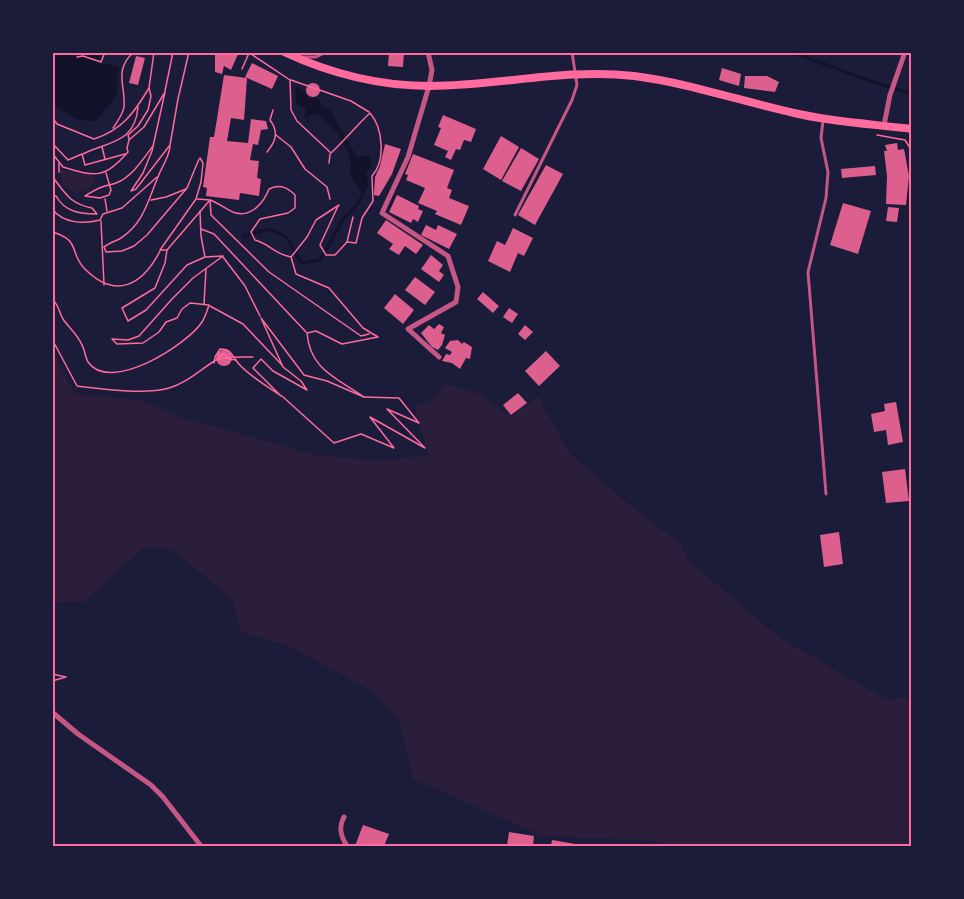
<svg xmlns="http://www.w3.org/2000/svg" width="964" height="899" font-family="'Exo 2',sans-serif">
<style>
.green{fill:#2a1e3b}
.water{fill:#12122b}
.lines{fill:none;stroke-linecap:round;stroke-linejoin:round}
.stream{stroke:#12122b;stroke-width:3}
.building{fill:#dd5f8e}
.path{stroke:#ff6b9d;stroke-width:1.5}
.service{stroke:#c65784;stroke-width:3}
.minor{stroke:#c65784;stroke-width:5}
.secondary{stroke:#ff6b9d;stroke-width:8}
.neatline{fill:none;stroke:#ff6b9d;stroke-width:2}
</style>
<rect width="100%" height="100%" fill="#1b1b3a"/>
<g class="green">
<path d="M 62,170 L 96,176 L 91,187 L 77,194 L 64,185 L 59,172 Z"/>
<path d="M 52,351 L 75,394 L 142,400 L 177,416 L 315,455 L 382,461 L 428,455 L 414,405 L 429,403 L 445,384 L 480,394 L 511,417 L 538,396 L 570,454 L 639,513 L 680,543 L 688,560 L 780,638 L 887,700 L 906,697 L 911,703 L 911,846 L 660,846 L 657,841 L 543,836 L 413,779 L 399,720 L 372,691 L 287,645 L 241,632 L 233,600 L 172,549 L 144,547 L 84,602 L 54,603 Z"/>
</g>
<g class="water">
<path d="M 52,53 L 101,53 L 98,64 L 109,64 L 119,68 L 117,82 L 118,94 L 96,121 L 78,120 L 53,105 Z"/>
<path d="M 295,87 L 303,90 L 309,99 L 319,99 L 323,106 L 330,110 L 357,157 L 369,155 L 372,167 L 366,174 L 369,186 L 363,194 L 350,176 L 351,164 L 348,151 L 337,133 L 320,115 L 313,114 L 304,119 L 306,109 L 297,105 Z"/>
</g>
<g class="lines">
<g class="stream">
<path d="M 791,52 L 876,83 L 912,94"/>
<path d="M 243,236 L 270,229 L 287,238 L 301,263 L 320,260 L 342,221 L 357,205 L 363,194"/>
</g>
</g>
<g class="building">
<path d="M 215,52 L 238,54 L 231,70 L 224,66 L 222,74 L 215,72 Z"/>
<path d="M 389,52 L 404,52 L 403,67 L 388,66 Z"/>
<path d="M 136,56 L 145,58 L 138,85 L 129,83 Z"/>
<path d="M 252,63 L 278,76 L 272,89 L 245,77 Z"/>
<path d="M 722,68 L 741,74 L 739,86 L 719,80 Z"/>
<path d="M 224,75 L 247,78 L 244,120 L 231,118 L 227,141 L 248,143 L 251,119 L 266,121 L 268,129 L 261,130 L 258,145 L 253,144 L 250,160 L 259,161 L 257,178 L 261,179 L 259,196 L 240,193 L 239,200 L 206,196 L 207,188 L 203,187 L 210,137 L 214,137 Z"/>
<path d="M 745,76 L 767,76 L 779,82 L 775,92 L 744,88 Z"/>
<circle cx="313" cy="90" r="7"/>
<path d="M 443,115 L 476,129 L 471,142 L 464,140 L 460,150 L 456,149 L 451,160 L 445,157 L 448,151 L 434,145 L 441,128 L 438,127 Z"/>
<path d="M 501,136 L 519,147 L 501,180 L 483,169 Z"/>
<path d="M 897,143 L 898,150 L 904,149 L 909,176 L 906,205 L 886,204 L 887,176 L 884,151 L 887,151 L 885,145 Z"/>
<path d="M 385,144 L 401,149 L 392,174 L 379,196 L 374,195 L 375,177 L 380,166 Z"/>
<path d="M 521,148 L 539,159 L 521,191 L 502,181 Z"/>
<path d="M 413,154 L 454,170 L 447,188 L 452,190 L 449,198 L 469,206 L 461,225 L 435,214 L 437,211 L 418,203 L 425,188 L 406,180 L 408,175 L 405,174 Z"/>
<path d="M 546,165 L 563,174 L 535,225 L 518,215 Z"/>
<path d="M 875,166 L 876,175 L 842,178 L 841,169 Z"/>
<path d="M 397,195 L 419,206 L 418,209 L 423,211 L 418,222 L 413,219 L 411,223 L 389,212 Z"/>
<path d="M 843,203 L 871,211 L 858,254 L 830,245 Z"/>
<path d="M 888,207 L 899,208 L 897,222 L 886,221 Z"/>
<path d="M 386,220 L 423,245 L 416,254 L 405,246 L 399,255 L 389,249 L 393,244 L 377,233 Z"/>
<path d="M 426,225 L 436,230 L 438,225 L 457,234 L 449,249 L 421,235 Z"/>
<path d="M 513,228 L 533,238 L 524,256 L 518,253 L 510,272 L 488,261 L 497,241 L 505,245 Z"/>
<path d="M 431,255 L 443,265 L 439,271 L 444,275 L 439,282 L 421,269 Z"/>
<path d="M 415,277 L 435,292 L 425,305 L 405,290 Z"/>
<path d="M 483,292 L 499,306 L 493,313 L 477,299 Z"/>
<path d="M 395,294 L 414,310 L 403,324 L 384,308 Z"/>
<path d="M 509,308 L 518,314 L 512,323 L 503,317 Z"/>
<path d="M 439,324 L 444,327 L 441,333 L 445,335 L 442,345 L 438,350 L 432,347 L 421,333 L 429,325 L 434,329 Z"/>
<path d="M 525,325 L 533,332 L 525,340 L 518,334 Z"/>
<path d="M 458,340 L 462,344 L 464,342 L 472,347 L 470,359 L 466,358 L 460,369 L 452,363 L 442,361 L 446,354 L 450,355 L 452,352 L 445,348 L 450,341 Z"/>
<circle cx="224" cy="358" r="8"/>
<path d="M 546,351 L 560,366 L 539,386 L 525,371 Z"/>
<path d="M 518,393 L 527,403 L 511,415 L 503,405 Z"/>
<path d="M 896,402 L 903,442 L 888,445 L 886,430 L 874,432 L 871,414 L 885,411 L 884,404 Z"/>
<path d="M 905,469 L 909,501 L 886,503 L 882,472 Z"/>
<path d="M 839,532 L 843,564 L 824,567 L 820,535 Z"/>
<path d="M 363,825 L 389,834 L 384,846 L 355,846 Z"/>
<path d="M 509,832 L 534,836 L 533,846 L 507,846 Z"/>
<path d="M 552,840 L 581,845 L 580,846 L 551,846 Z"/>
</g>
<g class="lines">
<g class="path">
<path d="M 248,52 L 290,80 L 291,110 L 297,121 L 331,153 C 345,140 356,126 370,113 C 383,128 386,161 372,176 L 373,201 L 362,218 L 356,243 L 347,242"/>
<path d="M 77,57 L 83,56 L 101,62 L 105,52"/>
<path d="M 242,69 L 249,53"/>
<path d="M 291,80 L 351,101 L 369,112"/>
<path d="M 165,91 L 173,52"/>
<path d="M 52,117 L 57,124 L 94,139 C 122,130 134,113 149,88"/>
<path d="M 113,128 C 117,122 123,114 124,107 C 126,86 113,70 134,52"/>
<path d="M 276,135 L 291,147 L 305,169 L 327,187 L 330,199"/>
<path d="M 877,135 L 905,140 L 912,151"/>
<path d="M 129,139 L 128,135 L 138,126 L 148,110 L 151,96 L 149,88 L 154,52"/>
<path d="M 52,143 L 68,160 L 82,154 L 85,165 L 125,154"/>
<path d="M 170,146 C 169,158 162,166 158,177 C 148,200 144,223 121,238 C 116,241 109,243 104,247 L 106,252 L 122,251 L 134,246 L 147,235 L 187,188 L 199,159"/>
<path d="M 102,147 L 105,159"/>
<path d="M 267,152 C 276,141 279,132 270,120 L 273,110"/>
<path d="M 52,153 L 63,167 C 96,177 104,179 128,152 L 127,148 L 129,140 L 144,127 L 165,92 L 152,151 L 143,173 L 131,191 L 136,189 L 170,145 L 178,99 L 189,52"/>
<path d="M 83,154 C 110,141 135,143 138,107"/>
<path d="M 200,158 L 203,163 L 201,182 L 196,199 L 160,250 L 167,250 L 210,200 C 219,203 230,212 236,213 C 252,217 264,202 269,189 C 280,184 287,187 295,195 L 295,208 L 288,213 L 260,219 L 251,232 L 255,240 C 270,244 274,254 291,257 L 307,237 L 316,220 L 339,205"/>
<path d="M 329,163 L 330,154"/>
<path d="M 59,172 L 59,163"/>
<path d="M 106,173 L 111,190 L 109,195 L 100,198 L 85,196 C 90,193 96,189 102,187 C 106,185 111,185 116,183 C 132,177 143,159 153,146"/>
<path d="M 52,176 C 65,193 70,204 92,208 L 97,214 C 80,214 65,212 56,196 L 52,195"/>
<path d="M 105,199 L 107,211"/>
<path d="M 197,199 L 210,200 L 211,215 L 269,272 L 361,336 L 369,334"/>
<path d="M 151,200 L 166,197 L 186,189"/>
<path d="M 338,206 L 320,245 L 326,255 L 335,255 L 347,242 L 353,217"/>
<path d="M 52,209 C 64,224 84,224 100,220 L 103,214 L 122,208 L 157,177"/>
<path d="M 200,211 L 201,236 L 205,257"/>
<path d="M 101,221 L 104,285"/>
<path d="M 201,229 L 214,234 L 306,332"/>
<path d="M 52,232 C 81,240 69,252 84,268 C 115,300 142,286 160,251"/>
<path d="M 223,257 L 245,286 L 260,316"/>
<path d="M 52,299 C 59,305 59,312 63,319 C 69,328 78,335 82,345 C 85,350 85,357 88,362 C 110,394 187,345 202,322 C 205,318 207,311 209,305 L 190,303 L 182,309 L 177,318 L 166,322 L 159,332 L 143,343 L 117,344 L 112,339 L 128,340 L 139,336 L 172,299 L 193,278 L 223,256 L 205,257 L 187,265 L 146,310 L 128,321 L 122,308 L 155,288 L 165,263 L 167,250"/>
<path d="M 204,304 L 206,269"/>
<path d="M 210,306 L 243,324 L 282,365"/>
<path d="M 52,339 L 77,386 C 103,389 144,395 169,388 C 187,383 201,369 216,360 C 223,356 245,357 253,357"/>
<path d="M 219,358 L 219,356 L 224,354 L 229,359 L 236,360"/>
<path d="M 214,363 L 215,357 L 220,349 C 232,349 231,355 238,363 C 249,376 267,386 281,396 L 253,368 L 261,359 L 273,371 L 307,390 L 301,381 L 283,367 L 261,318 L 304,375 L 327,381 L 364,397 C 337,378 310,370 307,333 L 316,331 L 342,344 L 378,337 L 363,328 L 329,288 L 296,274 L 291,257"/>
<path d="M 282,396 L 334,443 L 361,434 L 394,448 L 370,417 L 425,448 L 387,409 L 419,423 L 399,398 L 364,397"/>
<path d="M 52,674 L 66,677 L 52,681"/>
</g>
<g class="service">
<path d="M 302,57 L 316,57 L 326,52"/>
<path d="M 823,121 L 821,138 L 828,172 L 826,198 L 808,272 L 826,494"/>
<path d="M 515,215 L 572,100 L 577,85 L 572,52"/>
</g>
<g class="minor">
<path d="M 428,52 L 432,70 L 429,86 L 408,157 L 382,213 L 448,256 L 458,287 L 456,302 L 408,329 L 439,357"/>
<path d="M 884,125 L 890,95 L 905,52"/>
<path d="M 52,712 L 78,734 L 151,785 L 163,797 L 201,846"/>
<path d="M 344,817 C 338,828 341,837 347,846"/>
</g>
<path class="secondary" d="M 284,52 C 329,73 380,86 430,86 C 498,86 565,68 634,76 C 689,83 740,101 794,113 C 832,122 872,124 912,129"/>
</g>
<rect width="964" height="899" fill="none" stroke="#1b1b3a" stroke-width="108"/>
<rect x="54" y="54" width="856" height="791" class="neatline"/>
</svg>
